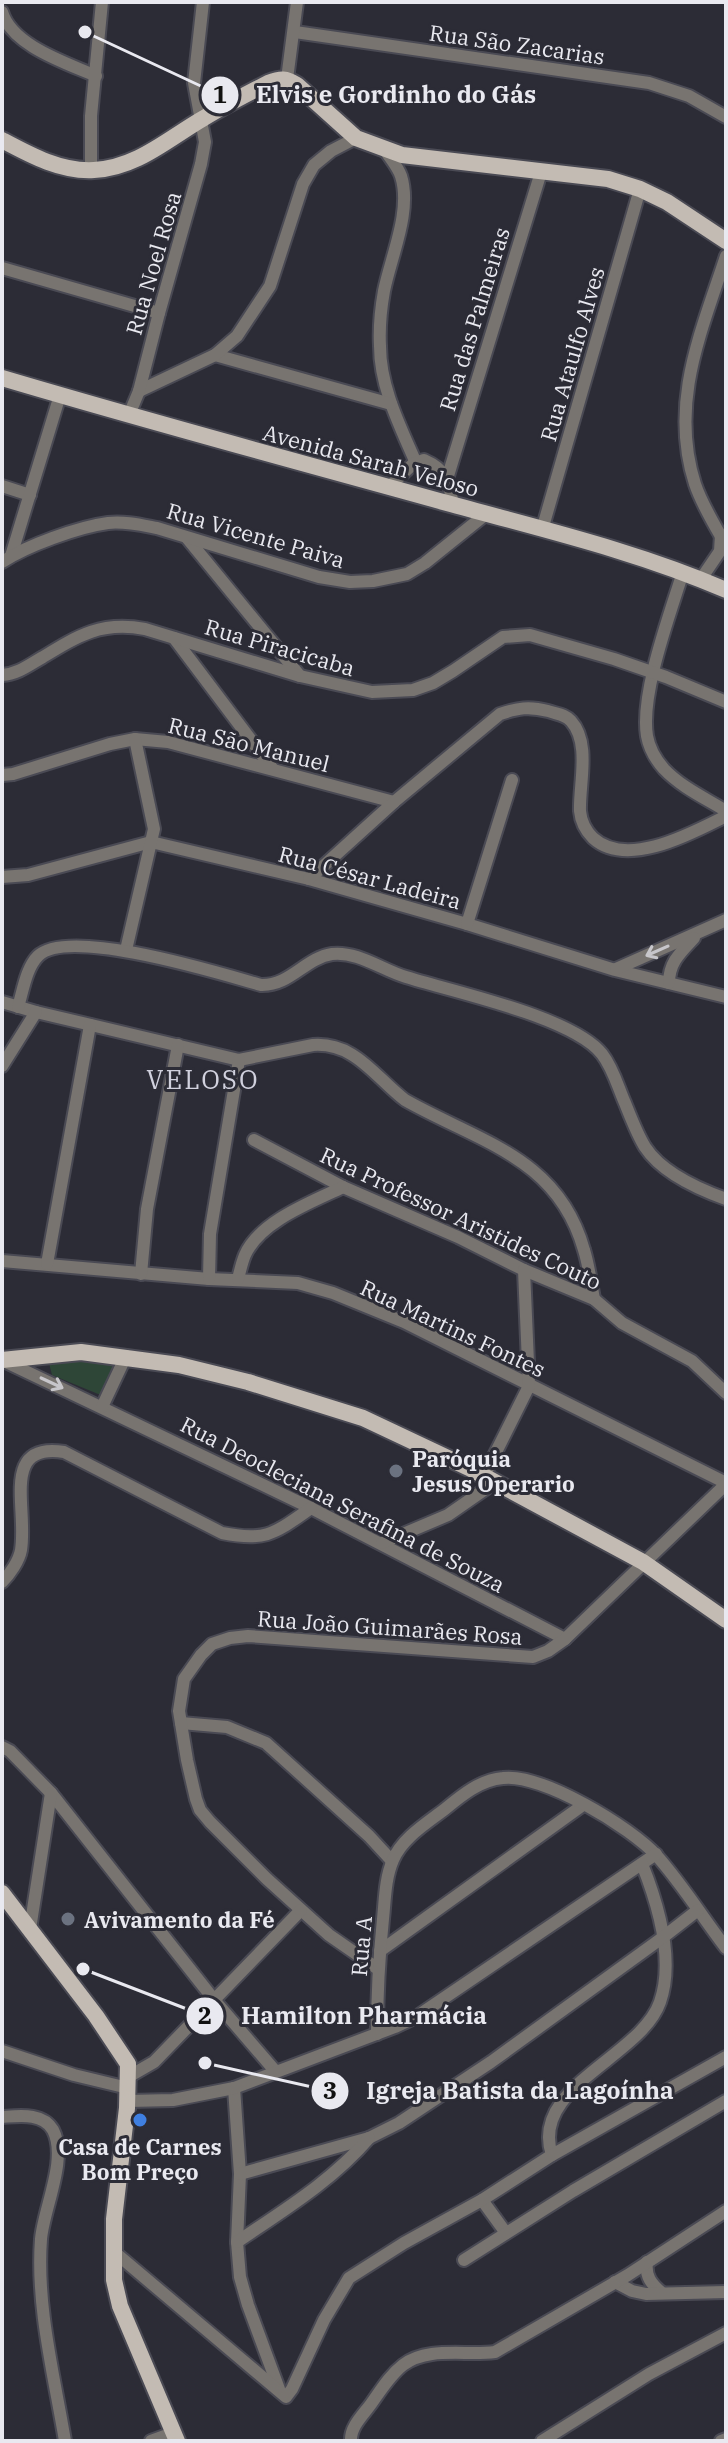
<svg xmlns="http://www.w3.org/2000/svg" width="728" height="2443" font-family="'IBM Plex Serif',serif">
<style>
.green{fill:#2e4637}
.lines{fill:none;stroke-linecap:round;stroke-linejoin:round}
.minor-casing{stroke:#4a4a54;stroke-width:16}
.major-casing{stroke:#4a4a54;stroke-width:20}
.minor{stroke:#787470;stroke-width:12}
.major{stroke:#c3bbb3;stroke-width:16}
.oneway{stroke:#c7c6ca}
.worship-dot{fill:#6b7280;stroke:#2c2c36;stroke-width:3}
.shop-dot{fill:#3f7fe0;stroke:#2c2c36;stroke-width:3}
.labels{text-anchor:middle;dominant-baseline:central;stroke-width:6;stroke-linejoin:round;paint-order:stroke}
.street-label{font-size:22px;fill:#e9e9f0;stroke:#2c2c36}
.poi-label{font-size:22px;font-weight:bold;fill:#e9e9f0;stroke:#2c2c36;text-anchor:start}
.quarter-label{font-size:26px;letter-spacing:2px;fill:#d1d1de;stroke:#2c2c36}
.leader{fill:none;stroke:#e9e9f0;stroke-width:3}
.callout-dot{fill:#e9e9f0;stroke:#2c2c36;stroke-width:3}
.mark-label{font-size:24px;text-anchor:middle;font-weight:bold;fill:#111}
.callout-label{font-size:24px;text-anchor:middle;font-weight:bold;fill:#e9e9f0;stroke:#2c2c36;stroke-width:6;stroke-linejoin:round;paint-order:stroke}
</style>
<rect width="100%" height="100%" fill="#2c2c36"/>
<path class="green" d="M 81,1360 L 117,1366 L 103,1396 L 52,1375 L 49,1363 Z"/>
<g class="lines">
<defs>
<g id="minor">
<path d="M 2,12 C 12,46 67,63 96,76"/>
<path d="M 295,32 L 649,83 L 689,96 L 726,117"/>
<path d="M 287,79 L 297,2"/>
<path d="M 385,150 C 390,158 398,167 401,176 C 412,211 391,256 384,291 C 381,308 379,328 380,346 C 380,387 400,426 416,463"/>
<path d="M 91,170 L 91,116 L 102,2"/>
<path d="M 726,256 C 701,333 669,403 695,484 C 702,505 715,526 726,545"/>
<path d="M 2,268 L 159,313"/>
<path d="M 215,355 L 391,404"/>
<path d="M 139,391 L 215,355 L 237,336 L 270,286 L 303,184 L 314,165 L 331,151 L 356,138"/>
<path d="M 129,415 L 139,391 L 159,313 L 201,164 L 205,142 L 194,83 L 203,2"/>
<path d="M 447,479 L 541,172"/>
<path d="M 2,486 L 30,495"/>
<path d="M 389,487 L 413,464 L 424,460 C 447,470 449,481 453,505"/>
<path d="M 542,530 L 640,189"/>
<path d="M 187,538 L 300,676"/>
<path d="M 11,556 L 60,395"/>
<path d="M 2,562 C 26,546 78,527 108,523 C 124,521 141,525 157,528 L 319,577 L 350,582 L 373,581 L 407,574 L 425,563 L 486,514"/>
<path d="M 683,572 C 670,614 640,694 647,736 C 649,747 656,760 664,769 C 681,787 705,798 726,811"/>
<path d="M 701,579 L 720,551 L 721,535"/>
<path d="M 174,638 L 272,768"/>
<path d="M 2,675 C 18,674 29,665 43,657 C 79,635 102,621 145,629 L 300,676 L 372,692 L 413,690 L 433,683 L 453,671 L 503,637 L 530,635 L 614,659 L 666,677 L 726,702"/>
<path d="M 2,775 L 13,774 L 110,744 L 135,739 L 168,742 L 394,802"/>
<path d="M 2,877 L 28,875 L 151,842 L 309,879 L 467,924 L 615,970 L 726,997"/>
<path d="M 309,879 L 394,802 L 500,714 C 518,708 529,706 548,711 C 556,714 565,714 571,721 C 591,743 579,784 580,811 C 581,822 586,831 593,838 C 627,869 692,833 726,816"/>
<path d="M 467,924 L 512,780"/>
<path d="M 126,950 L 154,829 L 135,739"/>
<path d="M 616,969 L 726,920"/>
<path d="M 669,983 C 669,962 681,952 694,938"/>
<path d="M 2,1002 L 36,1012 L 239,1060 L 313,1045 C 355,1042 375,1077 405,1100 C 479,1142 558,1157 584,1250 C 589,1266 591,1283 594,1299"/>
<path d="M 18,1007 C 23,991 26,968 38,956 C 68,926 222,974 261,985 C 290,986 305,958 332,954 C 358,951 382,970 406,977 C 454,992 573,1017 602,1054 C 613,1068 618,1087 625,1103 C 631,1118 637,1134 645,1147 C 662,1173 698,1189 726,1199"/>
<path d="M 2,1066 L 36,1012"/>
<path d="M 254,1140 L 343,1187 L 458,1237 L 524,1270 L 594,1299 L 622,1323 L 692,1361 L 726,1393"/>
<path d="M 2,1261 L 209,1279 L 298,1283 L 333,1293 L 404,1322 L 726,1483"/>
<path d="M 47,1264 L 90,1025"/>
<path d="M 141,1274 L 147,1209 L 178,1045"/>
<path d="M 209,1279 L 210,1234 L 239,1060"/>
<path d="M 238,1279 C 240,1271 242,1262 245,1255 C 260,1221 312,1202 343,1187"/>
<path d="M 2,1360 L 311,1508 L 565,1639"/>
<path d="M 102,1407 L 126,1356"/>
<path d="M 484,1476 L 529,1386 L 524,1270"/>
<path d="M 382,1543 L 448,1515 L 494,1483"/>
<path d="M 2,1582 C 10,1574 19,1561 21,1550 C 28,1508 0,1442 64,1452 L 222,1533 C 267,1542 275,1533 311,1508"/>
<path d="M 181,1723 L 227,1727 L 266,1743 L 369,1836 L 392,1861"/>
<path d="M 2,1747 L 10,1751 L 51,1793 L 215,2001 L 276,2072"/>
<path d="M 30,1929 L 51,1793"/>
<path d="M 380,1951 L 583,1805"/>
<path d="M 378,1969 L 329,1935 L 267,1879 L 210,1822 L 200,1810 L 196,1799 L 187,1760 L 179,1711 L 184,1679 L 201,1655 L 212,1644 L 230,1638 L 248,1636 L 533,1657 L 548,1651 L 565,1639 L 726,1484"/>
<path d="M 377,2034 C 377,1995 379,1958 383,1919 C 385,1900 385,1878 393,1860 C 402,1838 427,1823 445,1809 C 462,1795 480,1780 503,1778 C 541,1773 631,1827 657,1856 C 682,1884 703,1918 726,1948"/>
<path d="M 2,2051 L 74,2075 L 128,2088"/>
<path d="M 128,2077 L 154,2062 L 301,1910"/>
<path d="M 234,2088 L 240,2174 L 237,2242 L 240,2277 L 248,2305 L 279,2389"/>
<path d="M 128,2101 L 173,2100 L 234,2088 L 395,2027 L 416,2017 L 656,1854"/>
<path d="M 2,2117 C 18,2116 43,2112 53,2130 C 68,2159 44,2207 41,2239 C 36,2306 54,2375 65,2441"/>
<path d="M 552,2155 C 529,2087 641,2057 660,2002 C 675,1959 658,1904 642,1864"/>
<path d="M 240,2174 L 369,2138 L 399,2123 L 491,2062 L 662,1938 L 698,1910"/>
<path d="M 482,2200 L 506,2233"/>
<path d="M 237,2242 C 284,2210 332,2181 369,2138"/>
<path d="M 112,2250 L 286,2397 L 292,2389 L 324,2320 L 349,2278 L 404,2243 L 482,2200 L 552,2155 L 726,2057"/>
<path d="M 464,2260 L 573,2191 L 726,2101"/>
<path d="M 647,2262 C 645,2276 651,2284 662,2293"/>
<path d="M 615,2282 L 632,2291 L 646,2294 L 726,2292"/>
<path d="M 151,2441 L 173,2433"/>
<path d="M 351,2441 C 350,2427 363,2415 371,2404 C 381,2390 390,2375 403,2365 C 428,2346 466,2356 495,2352 L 628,2275 L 726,2211"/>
<path d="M 542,2441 L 649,2374 L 726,2333"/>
<path d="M 721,2441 L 726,2439"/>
</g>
<g id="major">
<path d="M 2,140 C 30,155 61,172 94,170 C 137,168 169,138 204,118 C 225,105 247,94 268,83 C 281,78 286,78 297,85 L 356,138 L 402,155 L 608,179 L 640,189 L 667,202 L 726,241"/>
<path d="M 2,378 C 150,422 299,462 447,503 C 541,529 636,551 726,590"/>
<path d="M 2,1360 L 81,1352 L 179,1365 L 248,1382 L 363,1418 L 469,1468 L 643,1562 L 726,1620"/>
<path d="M 2,1893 L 96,2016 L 128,2064 L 127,2108 L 114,2219 L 114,2280 L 120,2306 L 177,2441"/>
</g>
</defs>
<use href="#minor" class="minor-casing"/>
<use href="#major" class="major-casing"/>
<use href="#minor" class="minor"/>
<use href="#major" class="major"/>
</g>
<defs><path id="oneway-shaft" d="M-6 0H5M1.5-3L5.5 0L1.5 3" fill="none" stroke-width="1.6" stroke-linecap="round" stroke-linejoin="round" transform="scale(2)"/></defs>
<g class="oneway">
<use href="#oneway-shaft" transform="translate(657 951) rotate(156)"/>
<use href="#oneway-shaft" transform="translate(52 1383) rotate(25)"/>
</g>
<g class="worship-dot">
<circle cx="396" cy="1471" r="8"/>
<circle cx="68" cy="1919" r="8"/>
</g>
<circle class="shop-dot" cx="140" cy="2120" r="8"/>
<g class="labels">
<g class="street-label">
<text transform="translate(517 44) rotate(8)">Rua São Zacarias</text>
<text transform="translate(153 263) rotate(-74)">Rua Noel Rosa</text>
<text transform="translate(474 319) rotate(-73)">Rua das Palmeiras</text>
<text transform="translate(572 354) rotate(-74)">Rua Ataulfo Alves</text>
<text transform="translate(371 460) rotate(15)">Avenida Sarah Veloso</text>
<text transform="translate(256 535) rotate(16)">Rua Vicente Paiva</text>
<text transform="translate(280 647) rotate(16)">Rua Piracicaba</text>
<text transform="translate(249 744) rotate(14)">Rua São Manuel</text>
<text transform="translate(370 877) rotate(15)">Rua César Ladeira</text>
<text transform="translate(461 1218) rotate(25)">Rua Professor Aristides Couto</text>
<text transform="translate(453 1328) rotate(25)">Rua Martins Fontes</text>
<text transform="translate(343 1504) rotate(27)">Rua Deocleciana Serafina de Souza</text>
<text transform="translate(390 1627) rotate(4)">Rua João Guimarães Rosa</text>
<text transform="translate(361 1946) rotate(-85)">Rua A</text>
</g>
<g class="poi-label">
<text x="412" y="1458">Paróquia<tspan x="412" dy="25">Jesus Operario</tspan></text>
<text x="84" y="1919">Avivamento da Fé</text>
<text x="140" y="2146" text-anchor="middle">Casa de Carnes<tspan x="140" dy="25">Bom Preço</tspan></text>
</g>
<g class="quarter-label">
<text x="203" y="1079">VELOSO</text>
</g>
</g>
<path class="leader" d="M85 32L220 95M83 1969L205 2016M205 2063L330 2091"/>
<g class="callout-dot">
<circle cx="85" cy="32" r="8"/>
<circle cx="83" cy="1969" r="8"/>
<circle cx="205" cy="2063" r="8"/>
<circle cx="220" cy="95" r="20"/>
<circle cx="205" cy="2016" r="20"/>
<circle cx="330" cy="2091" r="20"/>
</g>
<g class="mark-label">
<text x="220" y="103">1</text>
<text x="205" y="2024">2</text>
<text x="330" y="2099">3</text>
</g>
<g class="callout-label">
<text x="396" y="103">Elvis e Gordinho do Gás</text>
<text x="364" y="2024">Hamilton Pharmácia</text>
<text x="520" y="2099">Igreja Batista da Lagoínha</text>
</g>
<rect width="728" height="2443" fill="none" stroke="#e9e9f0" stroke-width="8"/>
</svg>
